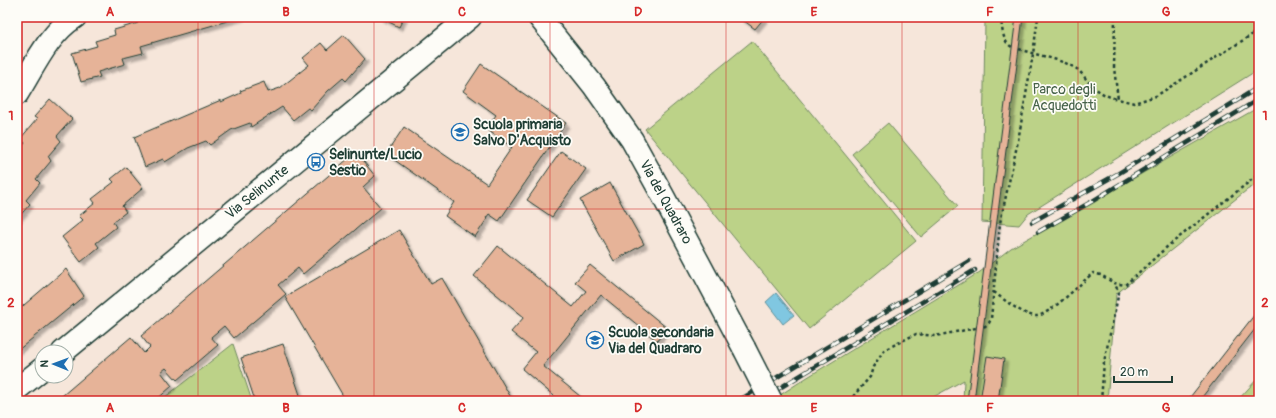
<svg xmlns="http://www.w3.org/2000/svg" width="1276" height="418" font-family="Pangolin,sans-serif">
<style>
.green{fill:#bcd288;stroke:#6e885e}
.water{fill:#80c7e1;stroke:#59909c}
.building{fill:#e6b398;stroke:#1f3d34;filter:url(#shadow)}
.lines{fill:none;stroke-linecap:round;stroke-linejoin:round}
.minor-casing{stroke:#1f3d34;stroke-width:25}
.secondary-casing{stroke:#1f3d34;stroke-width:25}
.path{stroke:#1f3d34;stroke-width:2.5;stroke-dasharray:3 3;stroke-linecap:butt}
.minor{stroke:#fdfcf7;stroke-width:22}
.secondary{stroke:#fdfcf7;stroke-width:22}
.rail-casing{stroke:#1f3d34;stroke-width:4.5}
.rail{stroke:#fdfcf7;stroke-width:3;stroke-dasharray:9;stroke-linecap:butt}
.secondary-bridge-casing{stroke:#1f3d34;stroke-width:25;stroke-linecap:butt}
.secondary-bridge{stroke:#fdfcf7;stroke-width:22}
.grid{fill:none;stroke:#d62828;stroke-width:1;stroke-opacity:0.55}
.labels{text-anchor:middle;dominant-baseline:central;stroke-width:3.5;stroke-linejoin:round;paint-order:stroke}
.park-label{font-size:14px;fill:#466249;stroke:#fdfcf7}
.poi-label{font-size:14px;font-weight:bold;fill:#1f3d34;stroke:#fdfcf7;text-anchor:start}
.street-label{font-size:14px;fill:#1f3d34;stroke:#fdfcf7}
.neatline{fill:none;stroke:#d62828;stroke-width:1.5}
.grid-label{font-size:13px;text-anchor:middle;font-weight:bold;fill:#d62828}
</style>
<defs>
<filter id="shadow"><feDropShadow dx="3.5" dy="3.5" stdDeviation="1" flood-color="#0004"/></filter>
</defs>
<rect width="100%" height="100%" fill="#f6e6da"/>
<filter id="ink" filterUnits="userSpaceOnUse"><feTurbulence type="fractalNoise" baseFrequency=".025" numOctaves="2"/><feDisplacementMap in="SourceGraphic" scale="8" xChannelSelector="R" yChannelSelector="G"/><feConvolveMatrix kernelMatrix="1 2 1 2 8 2 1 2 1" color-interpolation-filters="sRGB"/></filter>
<g filter="url(#ink)">
<g class="green">
<path d="M 969,17 L 1259,17 L 1259,69 L 1028,214 L 1019,225 L 982,222 L 985,20 Z"/>
<path d="M 752,41 L 916,241 L 809,329 L 645,129 Z"/>
<path d="M 1259,107 L 1259,183 L 1247,190 L 1116,294 L 1107,401 L 963,401 L 964,380 L 926,401 L 771,401 L 806,378 L 980,272 L 1011,248 Z"/>
<path d="M 888,123 L 958,206 L 921,237 L 852,154 Z"/>
<path d="M 233,344 L 252,401 L 160,401 Z"/>
<path d="M 1259,377 L 1259,401 L 1237,401 Z"/>
</g>
<path class="water" d="M 776,293 L 794,315 L 783,324 L 766,302 Z"/>
<g class="building">
<path d="M 136,17 L 241,17 L 141,46 L 143,53 L 123,58 L 125,64 L 98,72 L 100,77 L 81,82 L 72,53 L 97,46 L 95,41 L 115,35 L 114,30 L 138,23 Z"/>
<path d="M 379,17 L 404,17 L 399,27 Z"/>
<path d="M 739,17 L 765,17 L 755,29 Z"/>
<path d="M 1016,17 L 1023,17 L 974,401 L 967,401 Z"/>
<path d="M 344,35 L 365,59 L 346,81 L 343,78 L 328,91 L 311,110 L 308,108 L 293,120 L 282,107 L 251,127 L 250,123 L 231,130 L 210,145 L 206,141 L 188,148 L 165,162 L 163,159 L 145,167 L 134,137 L 221,100 L 221,102 L 241,93 L 240,91 L 264,82 L 268,92 L 280,88 L 309,65 L 303,58 L 321,43 L 327,50 Z"/>
<path d="M 481,64 L 566,123 L 499,221 L 489,214 L 486,218 L 487,219 L 475,237 L 445,216 L 454,202 L 386,154 L 404,127 L 487,184 L 512,147 L 486,129 L 496,115 L 463,91 Z"/>
<path d="M 50,99 L 72,119 L 57,136 L 61,141 L 48,156 L 51,161 L 36,179 L 40,183 L 26,200 L 30,204 L 17,219 L 17,152 L 25,143 L 20,139 L 37,119 L 34,117 Z"/>
<path d="M 561,151 L 586,169 L 552,217 L 527,200 Z"/>
<path d="M 356,152 L 375,176 L 363,187 L 381,208 L 303,274 L 298,268 L 278,285 L 286,294 L 234,338 L 224,326 L 211,337 L 218,345 L 177,380 L 166,368 L 161,372 L 172,386 L 155,401 L 56,401 L 131,337 L 144,353 L 150,347 L 141,336 Z"/>
<path d="M 126,167 L 143,188 L 122,206 L 126,212 L 113,222 L 116,227 L 96,243 L 99,247 L 81,262 L 62,237 L 83,220 L 79,216 L 95,203 L 92,199 L 114,182 L 111,179 Z"/>
<path d="M 610,183 L 644,244 L 614,261 L 580,200 Z"/>
<path d="M 399,230 L 431,284 L 442,278 L 513,401 L 346,401 L 285,297 Z"/>
<path d="M 498,246 L 573,307 L 586,291 L 575,282 L 590,265 L 667,328 L 657,341 L 601,295 L 543,366 L 586,401 L 560,401 L 522,369 L 536,352 L 511,332 L 524,317 L 474,276 Z"/>
<path d="M 66,269 L 84,296 L 17,351 L 17,311 Z"/>
<path d="M 1259,309 L 1259,324 L 1199,401 L 1187,401 Z"/>
<path d="M 283,344 L 302,401 L 255,401 L 241,358 Z"/>
<path d="M 987,356 L 1004,359 L 998,401 L 980,401 Z"/>
</g>
<g class="lines">
<defs>
<g id="minor">
<path d="M 17,94 C 34,67 48,34 75,17"/>
<path d="M 63,352 L 470,17"/>
<path d="M 17,389 L 42,369"/>
</g>
<path id="secondary" d="M 539,17 L 594,86 L 632,140 L 663,196 L 744,348"/>
</defs>
<use href="#minor" class="minor-casing"/>
<use href="#secondary" class="secondary-casing"/>
<g class="path">
<path d="M 1001,17 C 1002,27 1002,42 1012,47"/>
<path d="M 1115,17 L 1114,68 L 1118,99 L 1134,103 L 1156,96 L 1259,30"/>
<path d="M 1019,49 C 1038,56 1059,58 1077,69 C 1081,72 1084,77 1087,80 C 1097,91 1104,96 1118,99"/>
<path d="M 994,292 C 1003,299 1024,316 1036,316 C 1050,315 1081,283 1093,273 L 1101,275 L 1114,283 L 1125,285 L 1168,246 L 1259,174"/>
<path d="M 984,327 L 989,323 L 991,319 L 1000,223 L 1018,141 L 1033,54 L 1038,17"/>
<path d="M 849,401 L 870,377 L 873,367 L 884,350 L 916,334 L 935,336 L 976,328"/>
<path d="M 1101,401 L 1104,362 L 1119,292 L 1114,283"/>
</g>
<use href="#minor" class="minor"/>
<use href="#secondary" class="secondary"/>
<defs>
<g id="rail">
<path d="M 1032,222 L 1119,173 L 1259,87"/>
<path d="M 1038,232 L 1091,202 L 1259,99"/>
<path d="M 738,401 L 969,261"/>
<path d="M 758,401 L 975,270"/>
</g>
</defs>
<use href="#rail" class="rail-casing"/>
<use href="#rail" class="rail"/>
<defs>
<path id="secondary-bridge" d="M 744,348 L 771,401"/>
</defs>
<use href="#secondary-bridge" class="secondary-bridge-casing"/>
<use href="#secondary-bridge" class="secondary-bridge"/>
</g>
</g>
<path class="grid" d="M 198,17 L 198,401M 374,17 L 374,401M 550,17 L 550,401M 726,17 L 726,401M 902,17 L 902,401M 1078,17 L 1078,401M 17,209 L 1259,209"/>
<defs>
<symbol id="school-ring" viewBox="-11 -11 22 22"><circle r="9.5" fill="#fdfcf7" stroke="#1f6fb2" stroke-width="1.5"/><path d="M0-5L7-2L0 1L-7-2ZM-4 1L0 2.5L4 1V4Q0 6-4 4Z" fill="#1f6fb2"/></symbol>
<symbol id="bus-ring" viewBox="-11 -11 22 22"><circle r="9.5" fill="#fdfcf7" stroke="#1f6fb2" stroke-width="1.5"/><path d="M-5-6H5V4H4V6H2V4H-2V6H-4V4H-5ZM-3.5-4V0h7V-4ZM-3.5 1.2v1.5H-2V1.2ZM2 1.2v1.5H3.5V1.2Z" fill="#1f6fb2"/></symbol>
</defs>
<g fill-rule="evenodd">
<use href="#school-ring" x="450" y="122" width="20" height="20"/>
<use href="#bus-ring" x="306" y="152" width="20" height="20"/>
<use href="#school-ring" x="585" y="330" width="20" height="20"/>
</g>
<g class="labels">
<g class="park-label">
<text x="1064" y="89">Parco degli<tspan x="1064" dy="16">Acquedotti</tspan></text>
</g>
<g class="poi-label">
<text x="473" y="124">Scuola primaria<tspan x="473" dy="16">Salvo D'Acquisto</tspan></text>
<text x="329" y="154">Selinunte/Lucio<tspan x="329" dy="16">Sestio</tspan></text>
<text x="608" y="332">Scuola secondaria<tspan x="608" dy="16">Via del Quadraro</tspan></text>
</g>
<g class="street-label">
<text transform="translate(257 192) rotate(-39)">Via Selinunte</text>
<text transform="translate(666 202) rotate(61)">Via del Quadraro</text>
</g>
</g>
<rect width="1276" height="418" fill="none" stroke="#fdfcf7" stroke-width="44"/>
<g transform="translate(54 364) rotate(271)"><circle r="19" fill="#fdfcf7" stroke="#a4b0a9"/>
<path d="M0-3L7 15L0 10L-7 15Z" fill="#1f6fb2"/>
<text y="-6" font-size="11" font-weight="bold" text-anchor="middle" fill="#1f3d34">N</text>
</g>
<path d="M1114 376v6h58v-6" fill="none" stroke="#1f3d34" stroke-width="2"/>
<text x="1120" y="376" font-size="12" fill="#1f3d34" stroke="#fdfcf7" stroke-width="3" paint-order="stroke">20 m</text>
<rect x="22" y="22" width="1232" height="374" class="neatline"/>
<g class="grid-label">
<text x="110" y="16">A</text>
<text x="286" y="16">B</text>
<text x="462" y="16">C</text>
<text x="638" y="16">D</text>
<text x="814" y="16">E</text>
<text x="990" y="16">F</text>
<text x="1166" y="16">G</text>
<text x="11" y="120">1</text>
<text x="1265" y="120">1</text>
<text x="11" y="307">2</text>
<text x="1265" y="307">2</text>
<text x="110" y="412">A</text>
<text x="286" y="412">B</text>
<text x="462" y="412">C</text>
<text x="638" y="412">D</text>
<text x="814" y="412">E</text>
<text x="990" y="412">F</text>
<text x="1166" y="412">G</text>
</g>
</svg>
